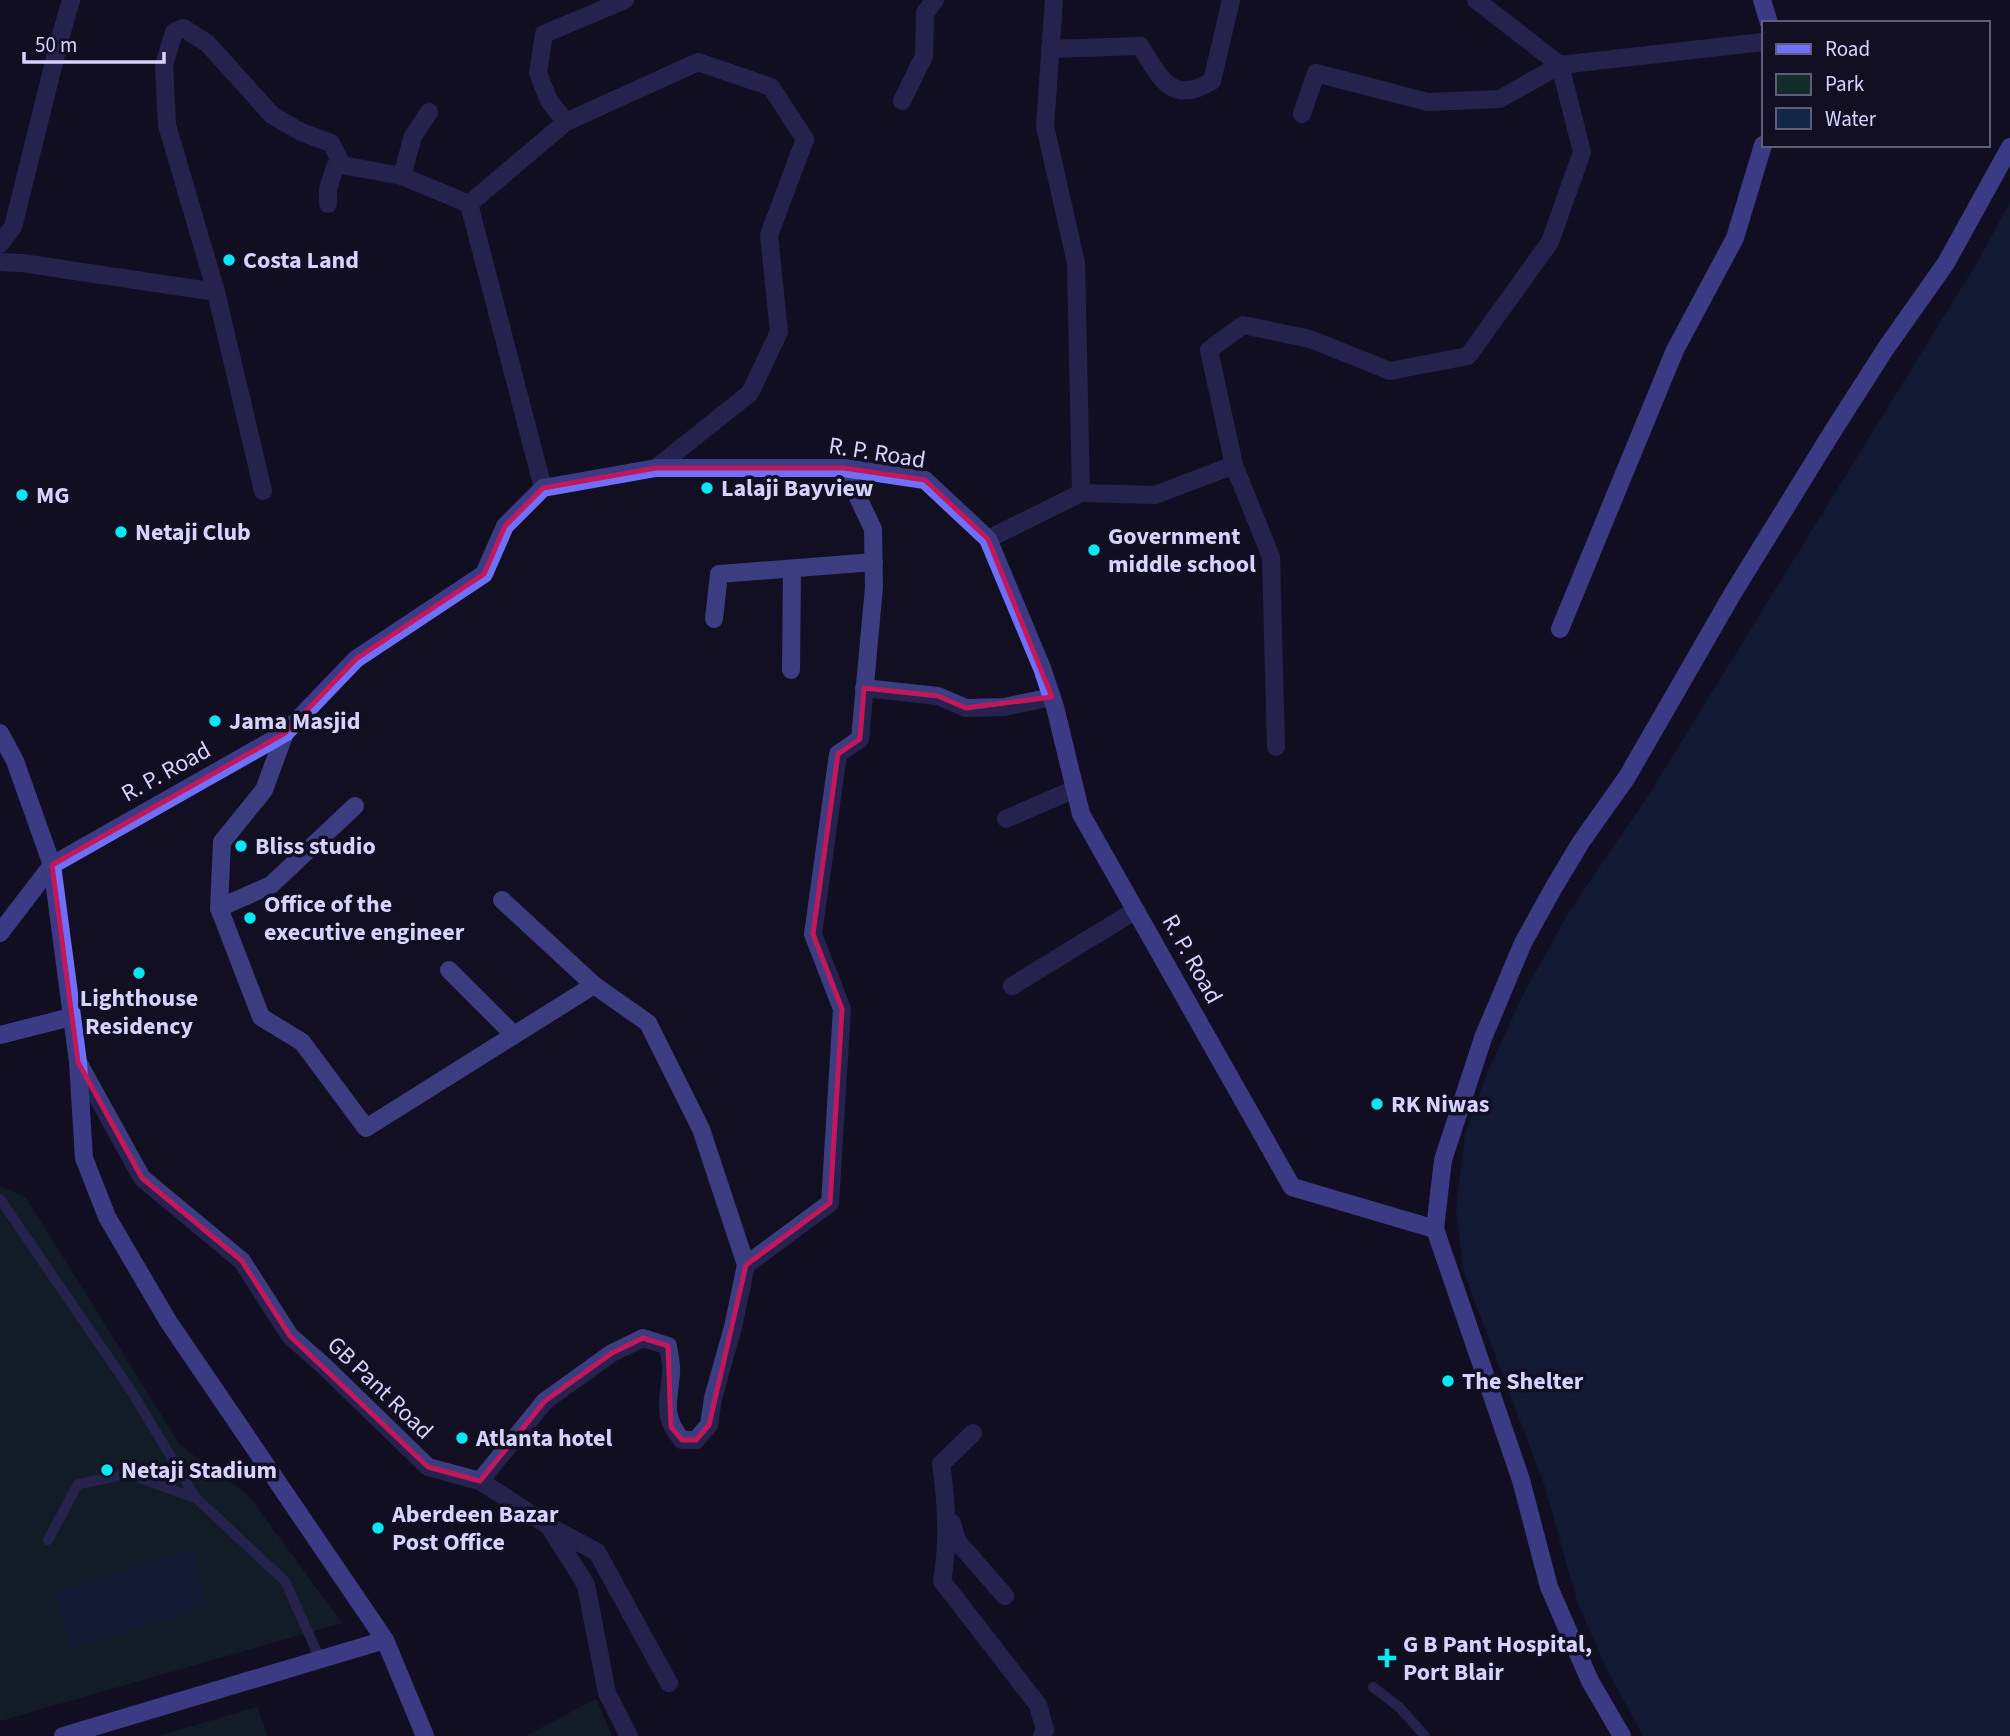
<svg xmlns="http://www.w3.org/2000/svg" width="2010" height="1736" font-family="'Source Sans 3',sans-serif">
<style>
.green{fill:#122d2b}
.water{fill:#102747}
.lines{fill:none;stroke-linecap:round;stroke-linejoin:round}
.lane{stroke:#3c3c81;stroke-width:10}
.street{stroke:#3c3c81;stroke-width:18}
.secondary{stroke:#6e70fa;stroke-width:18}
.marked{fill:none;stroke:#c2185b;stroke-width:5;stroke-linejoin:round}
.poi-dot{fill:#09e6f4;stroke:#120f23;stroke-width:2.5}
.labels{text-anchor:middle;dominant-baseline:central;stroke-width:7;stroke-linejoin:round;paint-order:stroke}
.poi-label{font-size:24px;font-weight:bold;fill:#d6d3fd;stroke:#120f23;text-anchor:start}
.street-label{font-size:24px;fill:#d6d3fd;stroke:#120f23}
</style>
<rect width="100%" height="100%" fill="#120f23"/>
<g class="green">
<path d="M 0,1186 L 26,1198 L 180,1445 L 248,1495 L 342,1623 L 0,1721 Z"/>
<path d="M 596,1699 L 612,1736 L 526,1736 Z"/>
<path d="M 257,1707 L 268,1736 L 158,1736 Z"/>
</g>
<g class="water">
<path d="M 2010,202 L 2010,1736 L 1643,1736 L 1606,1667 L 1578,1604 L 1545,1487 L 1463,1270 L 1456,1208 L 1465,1135 L 1487,1073 L 1525,991 L 1569,912 L 1648,796 L 1980,258 Z"/>
<path d="M 192,1549 L 209,1606 L 72,1650 L 55,1592 Z"/>
</g>
<g class="lines">
<g class="lane">
<path d="M 0,1199 L 130,1389 L 196,1498 L 285,1581 L 320,1659"/>
<path d="M 48,1540 L 78,1484 L 129,1474 L 195,1498"/>
<path d="M 1373,1687 L 1399,1707 L 1425,1736"/>
</g>
<g class="street">
<path d="M 1054,0 L 1045,126 L 1076,263 L 1081,493 L 1155,495 L 1234,465"/>
<path d="M 1050,49 L 1140,46 C 1160,77 1171,106 1212,81 L 1231,0"/>
<path d="M 902,101 L 924,56 L 925,13 L 935,0"/>
<path d="M 1302,114 L 1316,73 L 1428,102 L 1500,99 L 1560,65 L 1763,42"/>
<path d="M 566,122 L 549,101 L 538,73 L 544,34 L 625,0"/>
<path d="M 402,176 L 413,136 L 429,112"/>
<path d="M 328,204 L 328,189 L 335,167 L 342,165"/>
<path d="M 0,244 L 13,227 L 59,42 L 71,0"/>
<path d="M 0,262 L 22,263 L 216,292"/>
<path d="M 543,488 L 469,204 L 566,122 L 698,62 L 771,87 L 805,139 L 769,235 L 779,332 L 750,393 L 656,468"/>
<path d="M 263,491 L 216,292 L 167,125 L 164,65 L 174,32 L 183,28 L 207,43 L 272,115 L 301,132 L 331,143 L 342,165 L 402,176 L 469,204"/>
<path d="M 988,539 L 1081,493"/>
<path d="M 714,619 L 719,574 L 874,562"/>
<path d="M 791,670 L 792,569"/>
<path d="M 864,688 L 938,696 L 966,708 L 1004,707 L 1052,697"/>
<path d="M 285,733 L 264,790 L 222,842 L 219,908 L 261,1017 L 302,1042 L 366,1128 L 594,985 L 648,1023 L 701,1129 L 746,1265"/>
<path d="M 1276,747 L 1271,557 L 1234,465 L 1209,350 L 1243,325 L 1310,339 L 1390,371 L 1468,356 L 1550,242 L 1582,152 L 1560,65 L 1476,0"/>
<path d="M 1006,819 L 1075,789"/>
<path d="M 502,900 L 594,985"/>
<path d="M 219,908 L 271,885 L 355,806"/>
<path d="M 449,970 L 513,1034"/>
<path d="M 1012,986 L 1136,910"/>
<path d="M 78,1062 L 142,1178 L 242,1261 L 290,1336 L 323,1365 L 428,1467 L 480,1481 L 549,1526 L 586,1585 L 607,1693 L 629,1736"/>
<path d="M 973,1433 L 941,1464 C 947,1504 949,1542 942,1581 L 1038,1705 L 1045,1730 L 1042,1736"/>
<path d="M 480,1481 L 545,1401 L 612,1353 L 643,1338 L 668,1346 C 669,1354 672,1364 671,1373 C 669,1402 661,1415 682,1440 L 696,1440 L 709,1425 L 713,1398 L 733,1327 L 746,1265 L 830,1203 L 842,1009 L 813,934 L 838,754 L 860,739 L 874,587 L 873,529 L 844,468"/>
<path d="M 952,1523 L 957,1541 L 1005,1596"/>
<path d="M 552,1528 L 597,1552 L 669,1683"/>
</g>
<g class="secondary">
<path d="M 1762,0 L 1769,23"/>
<path d="M 1560,629 L 1675,350 L 1735,238 L 1763,145"/>
<path d="M 0,733 L 15,761 L 52,865 L 78,1062 L 84,1158 L 107,1217 L 168,1321 L 385,1640 L 425,1736"/>
<path d="M 0,933 L 52,865 L 285,733 L 356,659 L 484,574 L 505,526 L 543,488 L 656,468 L 844,468 L 925,480 L 988,539 L 1042,668 L 1055,707 L 1081,814 L 1292,1187 L 1435,1229"/>
<path d="M 0,1035 L 71,1017"/>
<path d="M 63,1736 L 385,1640"/>
<path d="M 1622,1736 L 1590,1681 L 1549,1587 L 1521,1480 L 1435,1229 L 1443,1160 L 1483,1038 L 1523,943 L 1554,887 L 1581,842 L 1627,777 L 1733,593 L 1831,434 L 1886,348 L 1946,263 L 2010,147"/>
</g>
</g>
<path d="M0 0H2010V1736H0ZM 656,468 L 844,468 L 925,480 L 988,539 L 1052,697 L 966,708 L 938,696 L 864,688 L 860,739 L 838,754 L 813,934 L 842,1009 L 830,1203 L 746,1265 L 709,1425 L 696,1440 L 682,1440 L 671,1427 L 668,1346 L 643,1338 L 612,1353 L 545,1401 L 480,1481 L 428,1467 L 290,1336 L 242,1261 L 142,1178 L 78,1062 L 52,865 L 285,733 L 356,659 L 484,574 L 505,526 L 543,488 Z" fill="#120f23" fill-opacity=".55" fill-rule="evenodd"/>
<path class="marked" d="M 656,468 L 844,468 L 925,480 L 988,539 L 1052,697 L 966,708 L 938,696 L 864,688 L 860,739 L 838,754 L 813,934 L 842,1009 L 830,1203 L 746,1265 L 709,1425 L 696,1440 L 682,1440 L 671,1427 L 668,1346 L 643,1338 L 612,1353 L 545,1401 L 480,1481 L 428,1467 L 290,1336 L 242,1261 L 142,1178 L 78,1062 L 52,865 L 285,733 L 356,659 L 484,574 L 505,526 L 543,488 Z"/>
<g class="poi-dot">
<circle cx="229" cy="260" r="7"/>
<circle cx="707" cy="488" r="7"/>
<circle cx="22" cy="495" r="7"/>
<circle cx="121" cy="532" r="7"/>
<circle cx="1094" cy="550" r="7"/>
<circle cx="215" cy="721" r="7"/>
<circle cx="241" cy="846" r="7"/>
<circle cx="250" cy="918" r="7"/>
<circle cx="139" cy="973" r="7"/>
<circle cx="1377" cy="1104" r="7"/>
<circle cx="1448" cy="1381" r="7"/>
<circle cx="462" cy="1438" r="7"/>
<circle cx="107" cy="1470" r="7"/>
<circle cx="378" cy="1528" r="7"/>
<path d="M1383.5 1647.5h7v7h7v7h-7v7h-7v-7h-7v-7h7z"/>
</g>
<g class="labels">
<g class="poi-label">
<text x="243" y="260">Costa Land</text>
<text x="721" y="488">Lalaji Bayview</text>
<text x="36" y="495">MG</text>
<text x="135" y="532">Netaji Club</text>
<text x="1108" y="536">Government<tspan x="1108" dy="28">middle school</tspan></text>
<text x="229" y="721">Jama Masjid</text>
<text x="255" y="846">Bliss studio</text>
<text x="264" y="904">Office of the<tspan x="264" dy="28">executive engineer</tspan></text>
<text x="139" y="998" text-anchor="middle">Lighthouse<tspan x="139" dy="28">Residency</tspan></text>
<text x="1391" y="1104">RK Niwas</text>
<text x="1462" y="1381">The Shelter</text>
<text x="476" y="1438">Atlanta hotel</text>
<text x="121" y="1470">Netaji Stadium</text>
<text x="392" y="1514">Aberdeen Bazar<tspan x="392" dy="28">Post Office</tspan></text>
<text x="1403" y="1644">G B Pant Hospital,<tspan x="1403" dy="28">Port Blair</tspan></text>
</g>
<g class="street-label">
<text transform="translate(877 453) rotate(9)">R. P. Road</text>
<text transform="translate(166 772) rotate(-29)">R. P. Road</text>
<text transform="translate(1192 959) rotate(61)">R. P. Road</text>
<text transform="translate(380 1388) rotate(44)">GB Pant Road</text>
</g>
</g>
<rect x="1762" y="21" width="228" height="126" fill="#120f23" stroke="#605d7a" stroke-width="2"/>
<rect x="1776" y="44" width="35" height="10" fill="#6e70fa" stroke="#605d7a" stroke-width="2"/>
<text x="1825" y="56" font-size="21" fill="#d6d3fd">Road</text>
<rect x="1776" y="74" width="35" height="21" fill="#122d2b" stroke="#605d7a" stroke-width="2"/>
<text x="1825" y="91" font-size="21" fill="#d6d3fd">Park</text>
<rect x="1776" y="108" width="35" height="21" fill="#102747" stroke="#605d7a" stroke-width="2"/>
<text x="1825" y="126" font-size="21" fill="#d6d3fd">Water</text>
<path d="M24 52v10h140v-10" fill="none" stroke="#d6d3fd" stroke-width="3.5"/>
<text x="35" y="52" font-size="21" fill="#d6d3fd" stroke="#120f23" stroke-width="5" paint-order="stroke">50 m</text>
</svg>
